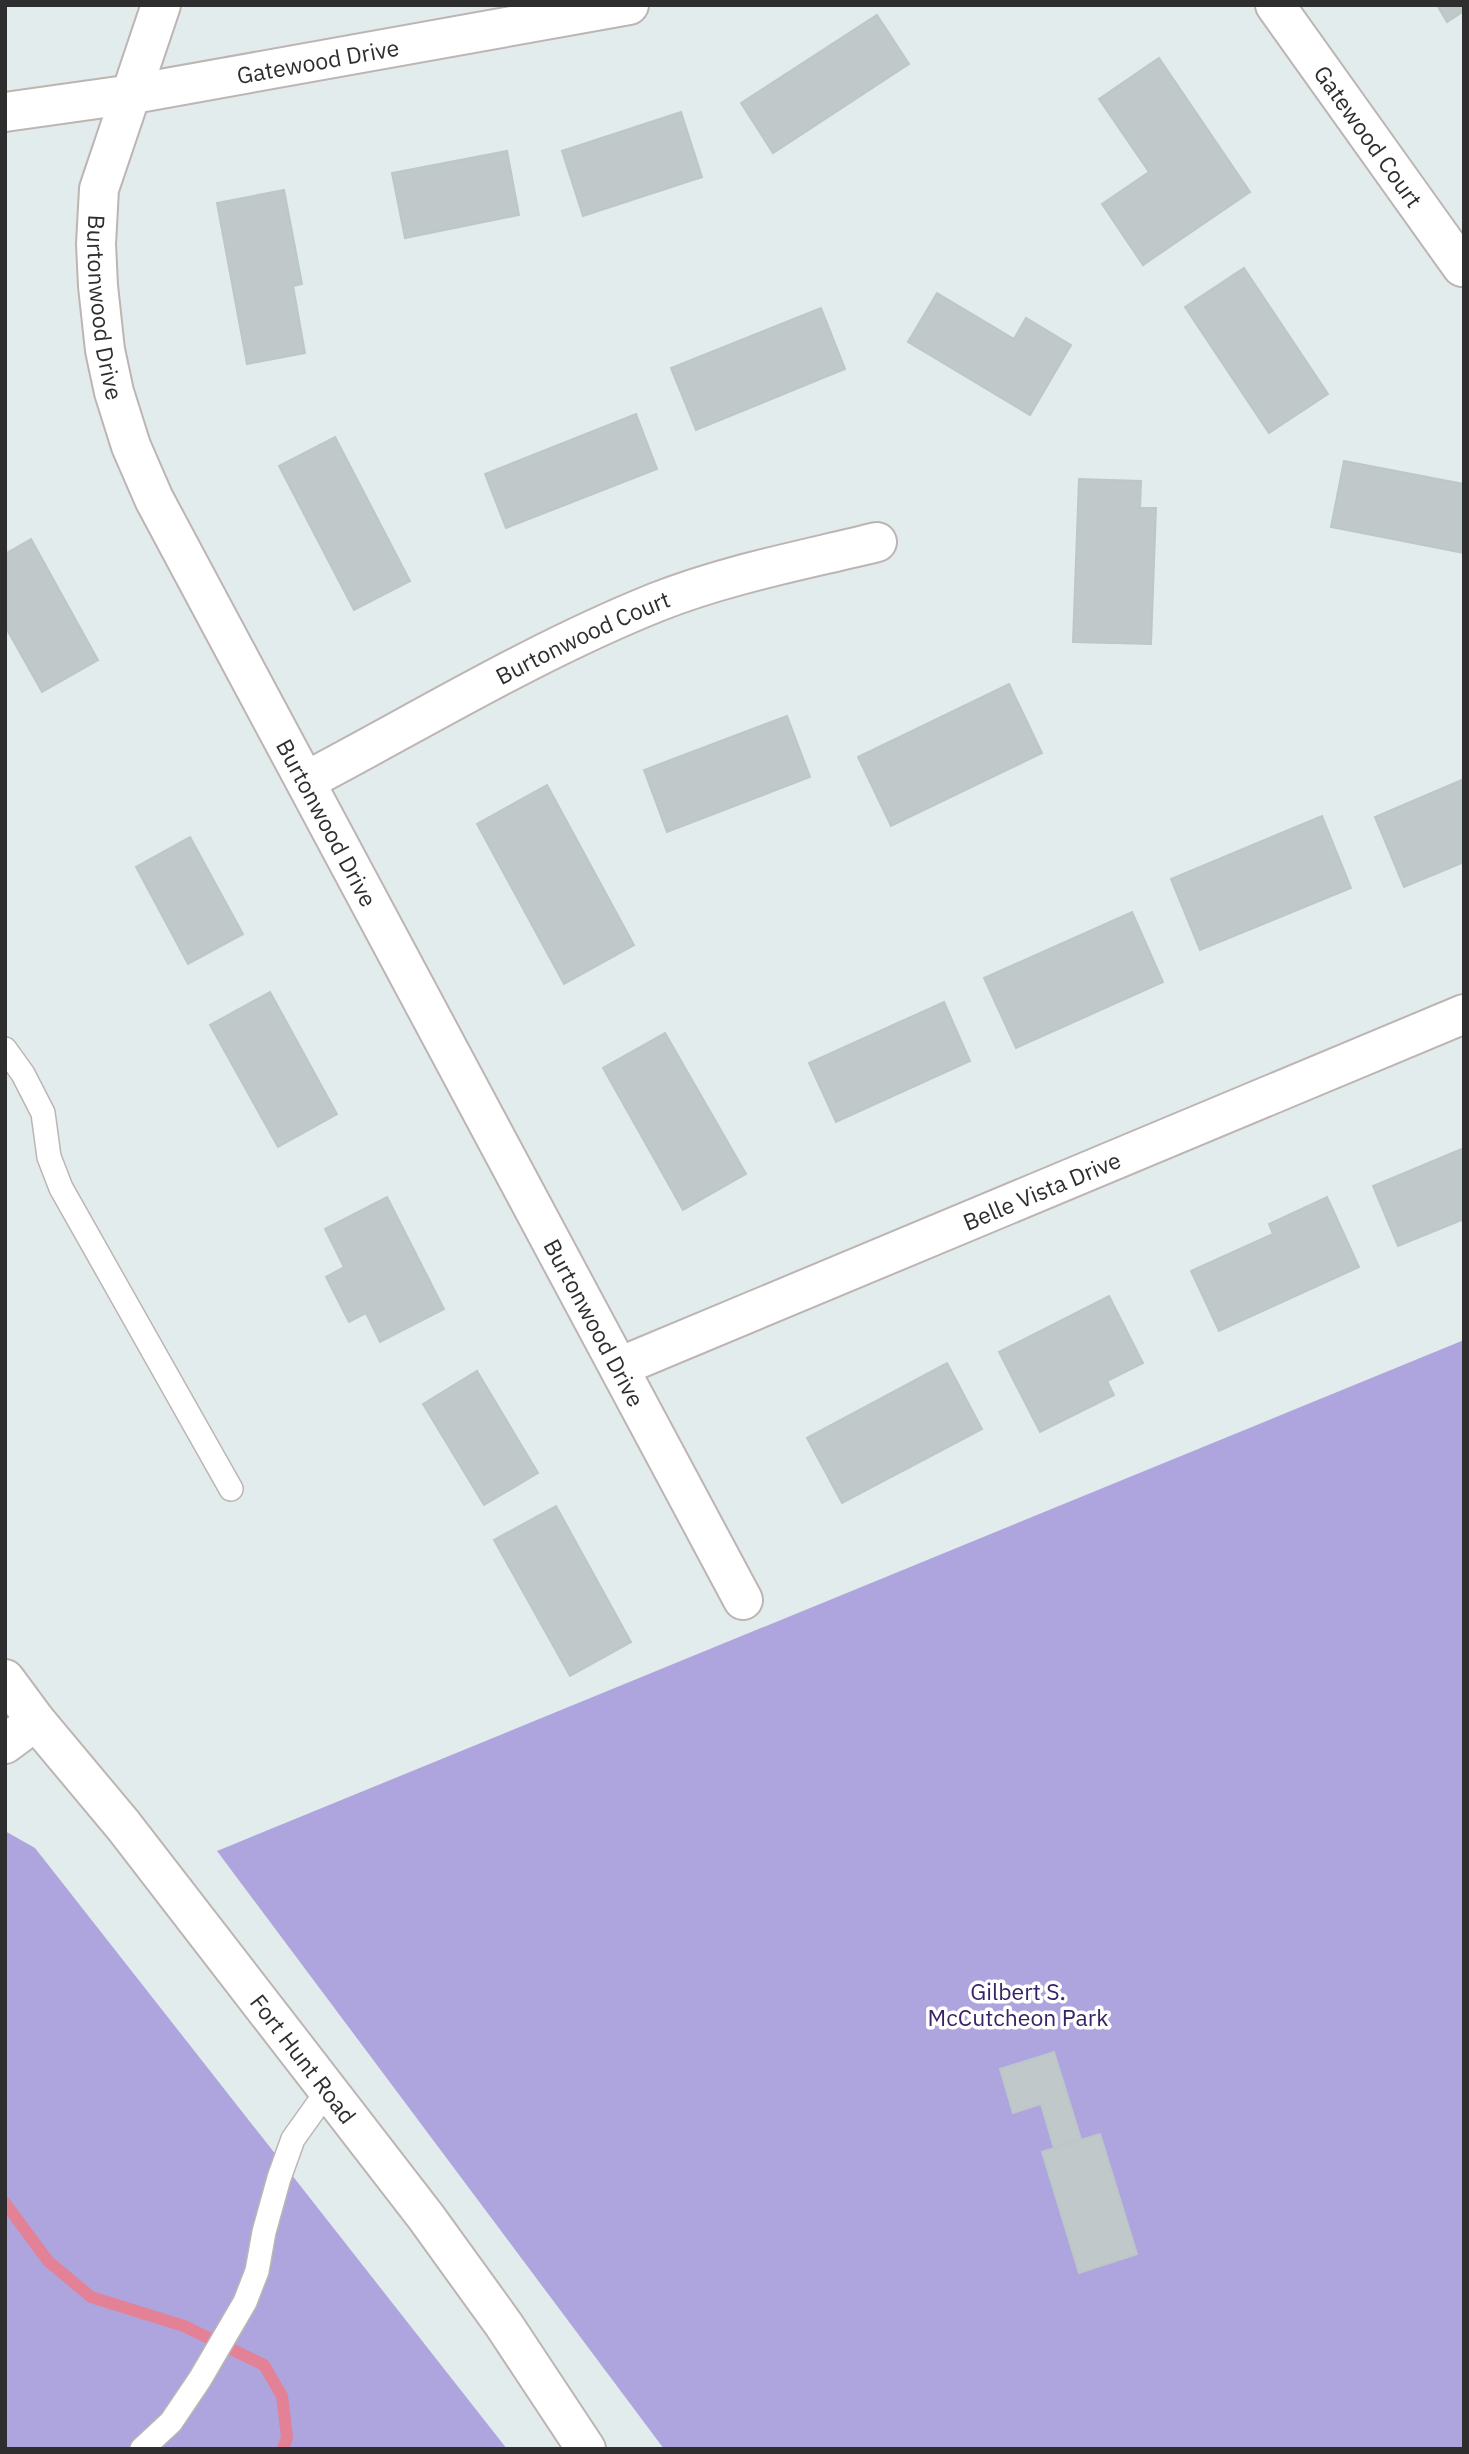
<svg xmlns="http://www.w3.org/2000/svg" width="1469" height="2454" font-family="'IBM Plex Sans',sans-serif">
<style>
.green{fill:#aea5de}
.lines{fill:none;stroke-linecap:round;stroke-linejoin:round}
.stream{stroke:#e38197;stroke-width:12}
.building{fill:#c1c8c9;stroke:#bbc7c9;stroke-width:2}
.lane-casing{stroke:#bcb5b2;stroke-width:26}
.street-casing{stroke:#bcb5b2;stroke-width:42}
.secondary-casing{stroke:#bcb5b2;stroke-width:42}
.lane{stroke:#fff;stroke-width:23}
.street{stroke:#fff;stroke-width:38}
.secondary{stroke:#fff;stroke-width:38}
.labels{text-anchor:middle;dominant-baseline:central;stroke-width:7;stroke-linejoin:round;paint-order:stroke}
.street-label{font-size:23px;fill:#2e2e2e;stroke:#fff}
.park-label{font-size:23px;fill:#372365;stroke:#fff}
</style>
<rect width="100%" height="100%" fill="#e2eced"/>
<g class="green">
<path d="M 1464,1340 L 1464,2449 L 664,2449 L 217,1851 Z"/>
<path d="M 5,1831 L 35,1848 L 507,2449 L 5,2449 Z"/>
</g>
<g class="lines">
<path class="stream" d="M 5,2203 L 48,2261 L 91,2297 L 184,2326 L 264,2365 L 282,2396 L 287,2437 L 283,2449"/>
</g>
<g class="building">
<path d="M 1437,5 L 1464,5 L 1464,11 L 1447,22 Z"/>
<path d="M 877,15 L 909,64 L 773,153 L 741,103 Z"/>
<path d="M 1159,58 L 1250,192 L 1143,265 L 1102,204 L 1149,172 L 1099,99 Z"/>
<path d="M 681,112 L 702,177 L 583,216 L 562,151 Z"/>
<path d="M 507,151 L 519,215 L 405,238 L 392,173 Z"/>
<path d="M 284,190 L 302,284 L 293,286 L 305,353 L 247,364 L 217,203 Z"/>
<path d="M 1244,268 L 1328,394 L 1269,433 L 1185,307 Z"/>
<path d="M 937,293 L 1014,339 L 1026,318 L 1071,345 L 1030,415 L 908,342 Z"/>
<path d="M 821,308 L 845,369 L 696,430 L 671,368 Z"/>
<path d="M 636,414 L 657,469 L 506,528 L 485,474 Z"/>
<path d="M 335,437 L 410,581 L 354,610 L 279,466 Z"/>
<path d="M 1344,461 L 1464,484 L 1464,553 L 1331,527 Z"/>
<path d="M 1079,479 L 1141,481 L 1140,508 L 1156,508 L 1151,644 L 1073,642 Z"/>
<path d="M 31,539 L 98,660 L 42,692 L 5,626 L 5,554 Z"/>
<path d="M 1009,684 L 1042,753 L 891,826 L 858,757 Z"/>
<path d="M 787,716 L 810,777 L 667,832 L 644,770 Z"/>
<path d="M 1464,779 L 1464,862 L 1404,887 L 1375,817 Z"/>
<path d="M 547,785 L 634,945 L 564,984 L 477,824 Z"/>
<path d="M 1322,816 L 1351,888 L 1200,950 L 1171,879 Z"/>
<path d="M 190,837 L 243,934 L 188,964 L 136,867 Z"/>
<path d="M 1132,912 L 1163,982 L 1016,1048 L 984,978 Z"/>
<path d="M 270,992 L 337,1114 L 278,1147 L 210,1025 Z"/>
<path d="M 944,1002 L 970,1061 L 836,1122 L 809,1063 Z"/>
<path d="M 665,1033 L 746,1174 L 683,1210 L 603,1068 Z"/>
<path d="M 1464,1148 L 1464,1219 L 1398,1246 L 1373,1186 Z"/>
<path d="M 387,1197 L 444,1309 L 380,1342 L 366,1313 L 349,1322 L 326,1277 L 344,1267 L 325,1229 Z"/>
<path d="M 1327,1197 L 1359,1267 L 1219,1331 L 1191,1271 L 1273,1234 L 1269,1224 Z"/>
<path d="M 1109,1296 L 1143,1363 L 1107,1381 L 1114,1395 L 1040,1432 L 999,1352 Z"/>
<path d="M 947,1363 L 982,1429 L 842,1503 L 807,1438 Z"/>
<path d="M 477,1371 L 538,1473 L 484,1505 L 423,1404 Z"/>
<path d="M 556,1506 L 631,1642 L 570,1676 L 494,1540 Z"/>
<path d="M 1054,2052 L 1081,2139 L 1054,2148 L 1041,2104 L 1013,2113 L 1000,2069 Z"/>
<path d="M 1100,2134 L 1137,2254 L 1079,2273 L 1042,2152 Z"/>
</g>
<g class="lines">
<defs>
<g id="lane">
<path d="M 5,1049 L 23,1074 L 43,1113 L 49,1157 L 61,1188 L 231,1489"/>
<path d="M 142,2449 L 171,2422 L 200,2379 L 245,2302 L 257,2271 L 264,2232 L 279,2178 L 293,2139 L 328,2090"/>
</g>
<g id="street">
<path id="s1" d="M 161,5 L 99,189 L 96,244 L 98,286 L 105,350 L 114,392 L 131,446 L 154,499 L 743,1600"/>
<path id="s2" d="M 1275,5 L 1462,267"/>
<path id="s3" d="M 5,112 L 133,94 L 629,5"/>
<path id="s4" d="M 306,781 C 422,720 535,651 657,602 C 728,574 804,560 877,542"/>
<path id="s5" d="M 619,1367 L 1464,1014"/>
<path d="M 5,1744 L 36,1721"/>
</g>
<g id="secondary">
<path id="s6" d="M 5,1679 L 36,1721 L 123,1825 L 426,2217 L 504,2325 L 586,2449"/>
</g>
</defs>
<use href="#lane" class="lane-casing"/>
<use href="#street" class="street-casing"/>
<use href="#secondary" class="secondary-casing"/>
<use href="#lane" class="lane"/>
<use href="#street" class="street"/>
<use href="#secondary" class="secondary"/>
</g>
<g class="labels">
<g class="street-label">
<text stroke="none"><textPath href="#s3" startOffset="317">Gatewood Drive</textPath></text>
<text stroke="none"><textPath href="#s2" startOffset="161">Gatewood Court</textPath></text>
<text stroke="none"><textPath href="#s1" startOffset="313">Burtonwood Drive</textPath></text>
<text stroke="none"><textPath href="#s4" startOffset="312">Burtonwood Court</textPath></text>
<text stroke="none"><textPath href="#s1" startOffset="880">Burtonwood Drive</textPath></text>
<text stroke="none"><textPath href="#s5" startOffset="458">Belle Vista Drive</textPath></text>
<text stroke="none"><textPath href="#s1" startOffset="1447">Burtonwood Drive</textPath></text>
<text stroke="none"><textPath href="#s6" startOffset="483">Fort Hunt Road</textPath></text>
</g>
<g class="park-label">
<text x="1018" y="1991">Gilbert S.<tspan x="1018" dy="26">McCutcheon Park</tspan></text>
</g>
</g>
<rect width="1469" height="2454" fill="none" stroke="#2e2e2e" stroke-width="14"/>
</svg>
